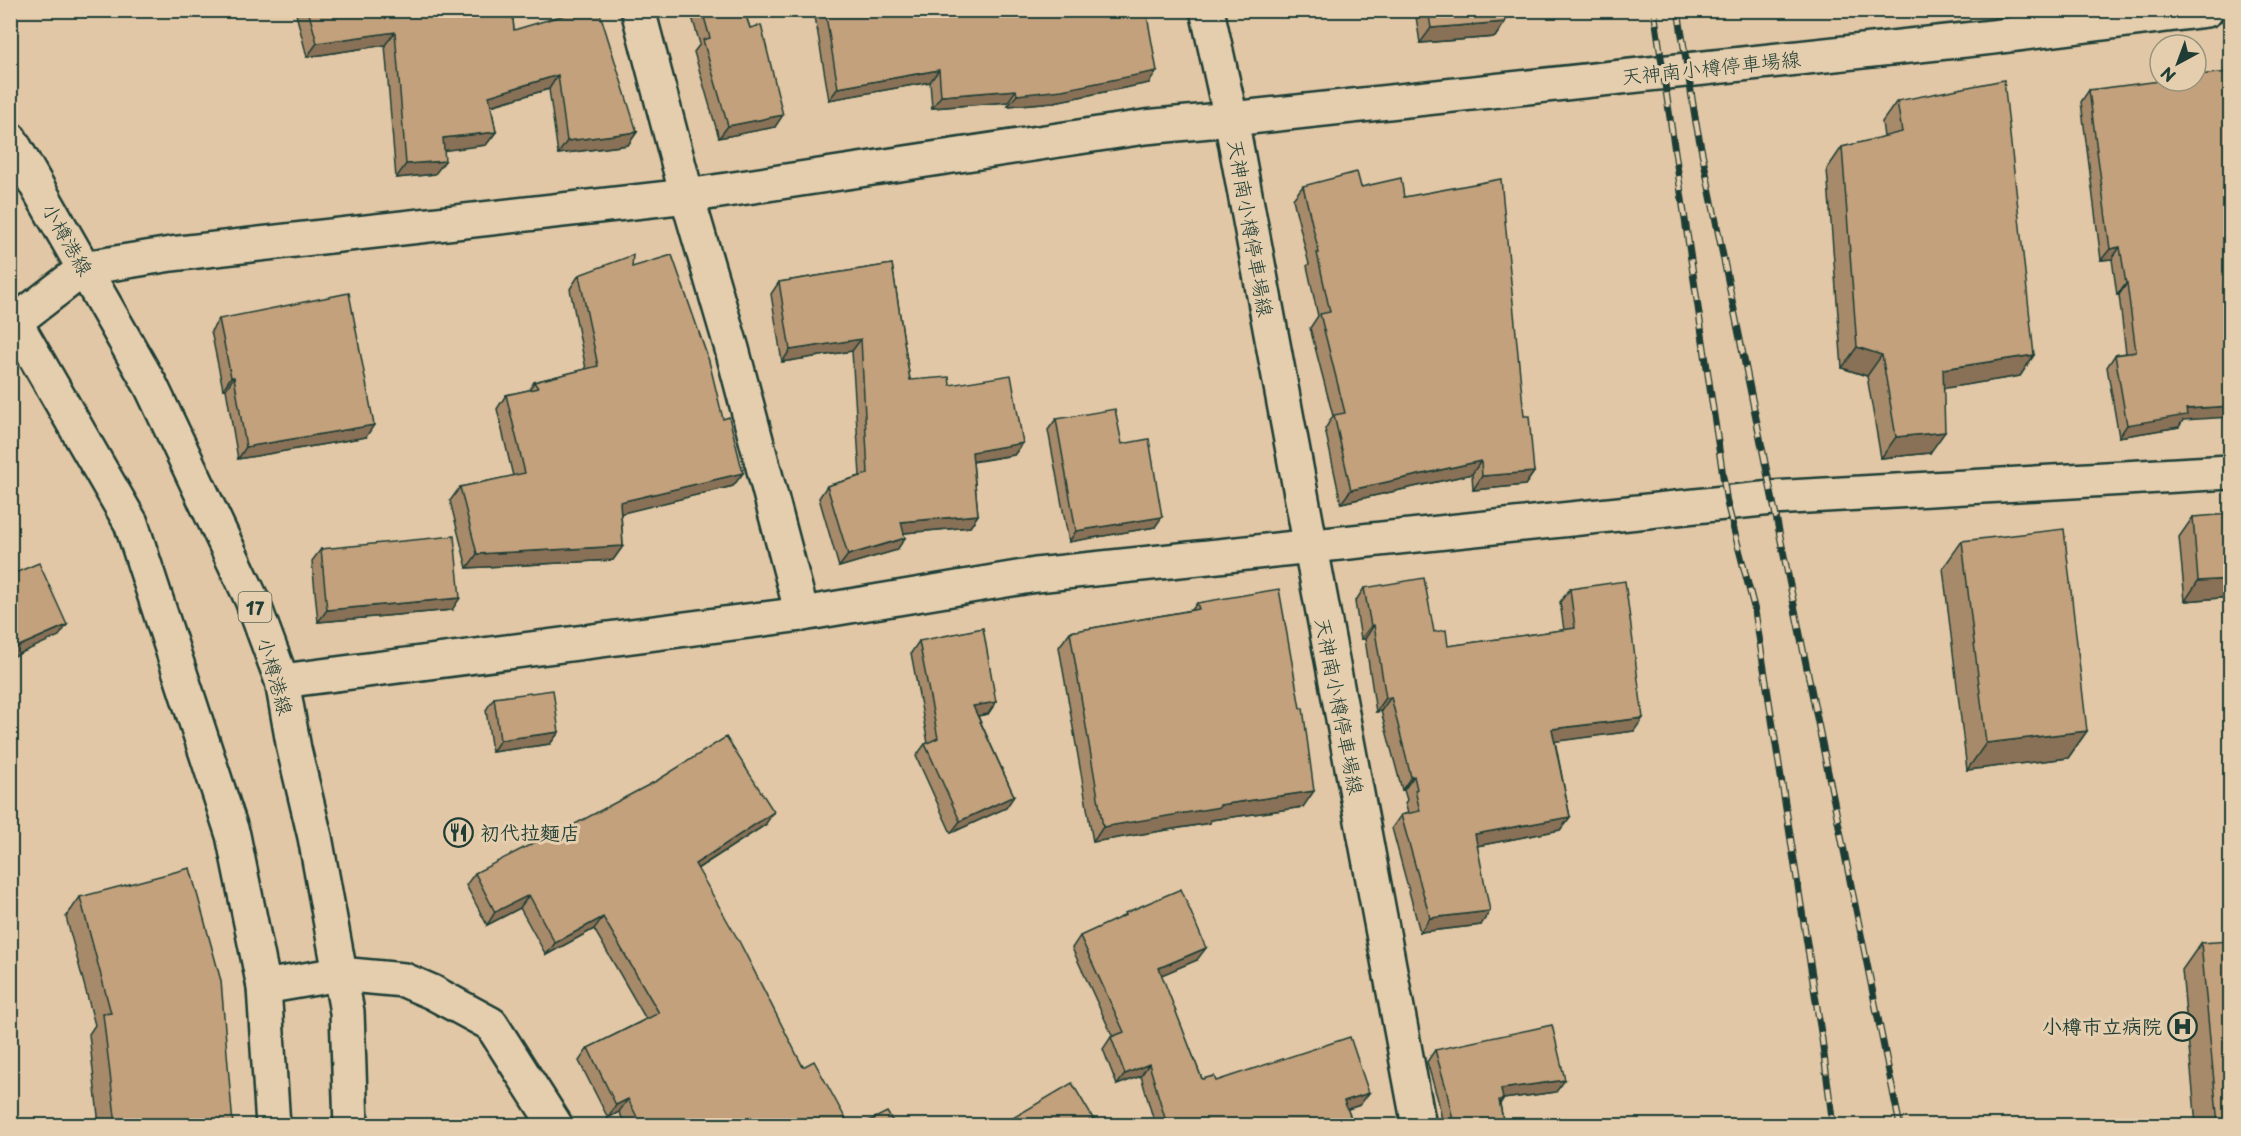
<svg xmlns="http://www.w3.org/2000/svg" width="2241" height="1136" font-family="'Playpen Sans','Klee One',sans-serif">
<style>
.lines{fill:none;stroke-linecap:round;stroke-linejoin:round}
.minor-casing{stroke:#1f3d34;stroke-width:38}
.tertiary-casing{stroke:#1f3d34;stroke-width:38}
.secondary-casing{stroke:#1f3d34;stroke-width:38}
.primary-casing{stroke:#1f3d34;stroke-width:38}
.minor{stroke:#e5ceae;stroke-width:33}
.tertiary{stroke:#e5ceae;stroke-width:33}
.secondary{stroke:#e5ceae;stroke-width:33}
.primary{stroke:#e5ceae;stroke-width:33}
.rail-casing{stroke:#1f3d34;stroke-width:7}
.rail{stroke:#e5ceae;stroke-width:4.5;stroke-dasharray:14;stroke-linecap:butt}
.wall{fill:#a78a6b;stroke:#1f3d34;stroke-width:1.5}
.shaded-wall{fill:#887157;stroke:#1f3d34;stroke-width:1.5}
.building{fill:#c2a17c;stroke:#1f3d34;stroke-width:1.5}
.labels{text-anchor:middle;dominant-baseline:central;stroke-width:6;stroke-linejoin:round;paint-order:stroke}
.shield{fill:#e5ceae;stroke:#5a6859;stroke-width:1.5}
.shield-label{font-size:18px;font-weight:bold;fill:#1f3d34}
.street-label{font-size:20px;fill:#1f3d34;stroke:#e5ceae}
.poi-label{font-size:20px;font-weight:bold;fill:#1f3d34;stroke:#e5ceae;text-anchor:start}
</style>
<rect width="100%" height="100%" fill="#e1c7a5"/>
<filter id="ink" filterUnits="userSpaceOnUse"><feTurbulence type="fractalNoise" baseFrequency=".0167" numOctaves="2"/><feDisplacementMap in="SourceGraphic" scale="12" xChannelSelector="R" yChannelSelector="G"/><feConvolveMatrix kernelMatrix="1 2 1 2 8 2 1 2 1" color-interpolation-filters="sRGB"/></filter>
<g filter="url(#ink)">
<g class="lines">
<defs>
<g id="minor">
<path d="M 638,10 L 687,196 L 732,349 L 802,614"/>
<path d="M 16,321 L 85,268 L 171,254 L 687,196 L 1145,127 L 1231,119"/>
<path d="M 282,681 L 802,614 L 1036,575 L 1772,498 L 2230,472"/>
</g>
<g id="tertiary">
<path d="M 1207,10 L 1231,119"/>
<path d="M 264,987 L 339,974 L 404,980 L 432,992 L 491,1024 L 556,1126"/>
</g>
<path id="secondary" d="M 1419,1126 L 1231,119 L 1993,37 L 2207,10"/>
<g id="primary">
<path d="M 10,139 L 151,386 L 252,600 L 282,681 L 294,749 L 315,837 L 347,1012 L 351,1126"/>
<path d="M 10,313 L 131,523 L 233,835 L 264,987 L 273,1126"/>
</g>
</defs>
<use href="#minor" class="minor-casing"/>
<use href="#tertiary" class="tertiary-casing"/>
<use href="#secondary" class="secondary-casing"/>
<use href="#primary" class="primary-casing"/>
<use href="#minor" class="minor"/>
<use href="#tertiary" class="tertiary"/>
<use href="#secondary" class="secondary"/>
<use href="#primary" class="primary"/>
<defs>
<g id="rail">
<path d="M 1654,10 L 1727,503 L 1755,611 L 1822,1039 L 1833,1126"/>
<path d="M 1678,10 L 1696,123 L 1900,1126"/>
</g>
</defs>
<use href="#rail" class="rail-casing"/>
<use href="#rail" class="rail"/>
</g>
<g class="wall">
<path d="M 295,10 L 512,10 L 514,30 L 637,132 L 628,145 L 558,154 L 549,89 L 491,106 L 496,132 L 486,145 L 444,150 L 435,174 L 396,178 L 385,45 L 307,57 Z"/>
<path d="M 690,10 L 744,10 L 750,28 L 775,127 L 719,138 L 694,52 L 700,44 Z"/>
<path d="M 814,10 L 1146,10 L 1149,83 L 1054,102 L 1008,106 L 1008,102 L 932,108 L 930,82 L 829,100 Z"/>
<path d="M 1415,10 L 1503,10 L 1505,22 L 1495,37 L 1420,43 Z"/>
<path d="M 2089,90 L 2183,420 L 2179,427 L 2119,437 L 2107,367 L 2115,355 L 2126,353 L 2119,295 L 2117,295 L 2112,259 L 2101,260 L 2081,102 Z"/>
<path d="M 1897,101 L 2034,355 L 2020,376 L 1944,388 L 1930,453 L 1881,458 L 1867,376 L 1842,368 L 1827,169 L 1842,147 L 1884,137 L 1882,122 Z"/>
<path d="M 1303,186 L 1361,187 L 1404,197 L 1524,416 L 1534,472 L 1525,485 L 1473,490 L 1472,474 L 1341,503 L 1325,429 L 1333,416 L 1310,328 L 1318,316 L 1307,266 L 1309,264 L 1293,199 Z"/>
<path d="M 892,264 L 910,380 L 950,385 L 1023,443 L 1014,455 L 973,462 L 978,515 L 970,527 L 904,533 L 897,550 L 839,567 L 819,498 L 827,486 L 860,476 L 852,351 L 782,362 L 771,294 L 779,282 Z"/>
<path d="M 632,267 L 723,419 L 743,473 L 733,486 L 621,513 L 623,546 L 613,560 L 467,568 L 450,501 L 460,487 L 513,476 L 497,409 L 506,395 L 529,390 L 534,382 L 586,369 L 570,289 L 579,275 Z"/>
<path d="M 219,319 L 366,437 L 238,459 L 226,389 L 223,389 L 211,331 Z"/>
<path d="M 1056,419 L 1155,527 L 1069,542 L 1048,430 Z"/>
<path d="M 2193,517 L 2230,597 L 2185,601 L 2179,537 Z"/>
<path d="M 1962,541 L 2087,731 L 2068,758 L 1967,770 L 1943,568 Z"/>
<path d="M 321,549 L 452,610 L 318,622 L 312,561 Z"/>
<path d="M 1364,588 L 1434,632 L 1448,646 L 1564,630 L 1560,602 L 1570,589 L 1634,731 L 1555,741 L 1570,817 L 1560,830 L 1477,846 L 1481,925 L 1420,932 L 1392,828 L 1401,815 L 1408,813 L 1405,803 L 1407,800 L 1404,790 L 1402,790 L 1381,711 L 1376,712 L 1365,639 L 1361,639 L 1355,602 Z"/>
<path d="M 1197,603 L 1300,708 L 1303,807 L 1211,820 L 1210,823 L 1093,842 L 1059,647 L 1070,632 L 1192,610 Z"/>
<path d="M 919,641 L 996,702 L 988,714 L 978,716 L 1014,796 L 1006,808 L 951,833 L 916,756 L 925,744 L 928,743 L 911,653 Z"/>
<path d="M 494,698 L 559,732 L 550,744 L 492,752 L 486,710 Z"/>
<path d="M 765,825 L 697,869 L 803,1067 L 849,1125 L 626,1125 L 619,1112 L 608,1118 L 579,1061 L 588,1048 L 646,1019 L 594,929 L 546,955 L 520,908 L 487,925 L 466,885 L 475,873 L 562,831 Z"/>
<path d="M 80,897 L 233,1125 L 99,1125 L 89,1034 L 95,1025 L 66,917 Z"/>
<path d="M 1125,913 L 1197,960 L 1161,975 L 1202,1079 L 1360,1105 L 1347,1109 L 1354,1125 L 1155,1125 L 1141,1076 L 1117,1085 L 1103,1049 L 1111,1037 L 1113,1037 L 1072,948 L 1080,936 L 1122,917 Z"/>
<path d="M 2201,943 L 2230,1125 L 2196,1125 L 2182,970 Z"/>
<path d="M 1435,1050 L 1556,1092 L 1503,1099 L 1500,1104 L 1504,1125 L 1443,1125 L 1438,1100 L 1427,1062 Z"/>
</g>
<g class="shaded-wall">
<path d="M 1505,22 L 1495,37 L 1420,43 L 1431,28 Z"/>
<path d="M 395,32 L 385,45 L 307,57 L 317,43 Z"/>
<path d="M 939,70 L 930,82 L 829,100 L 838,88 Z"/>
<path d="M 1157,71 L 1149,83 L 1054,102 L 1008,106 L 1017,95 Z"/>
<path d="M 558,75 L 549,89 L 479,109 L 489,96 Z"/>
<path d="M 1016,90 L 1008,102 L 932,108 L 941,96 Z"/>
<path d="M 783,115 L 775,127 L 719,138 L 728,126 Z"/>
<path d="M 496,132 L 486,145 L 433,152 L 443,138 Z"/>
<path d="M 637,132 L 628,145 L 558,154 L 567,141 Z"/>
<path d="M 445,161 L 435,174 L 396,178 L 406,164 Z"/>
<path d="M 2120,247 L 2112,259 L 2101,260 L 2110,249 Z"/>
<path d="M 2127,283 L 2119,295 L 2117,295 L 2126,284 Z"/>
<path d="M 861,339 L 852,351 L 782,362 L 790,350 Z"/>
<path d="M 1857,347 L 1882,355 L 1867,376 L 1842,368 Z"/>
<path d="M 2034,355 L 2020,376 L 1928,391 L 1943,369 Z"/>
<path d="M 231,377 L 234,377 L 226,389 L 223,389 Z"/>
<path d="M 2230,406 L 2230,417 L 2183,420 L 2179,427 L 2119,437 L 2127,425 L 2186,409 Z"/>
<path d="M 374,425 L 366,437 L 238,459 L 246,447 Z"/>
<path d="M 1945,432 L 1930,453 L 1881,458 L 1896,437 Z"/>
<path d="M 1023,443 L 1014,455 L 963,463 L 972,452 Z"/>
<path d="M 1481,461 L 1472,474 L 1341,503 L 1351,490 Z"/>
<path d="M 1534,472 L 1525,485 L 1473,490 L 1482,476 Z"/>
<path d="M 743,473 L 733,486 L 611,516 L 620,502 Z"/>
<path d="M 978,515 L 970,527 L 892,534 L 901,522 Z"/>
<path d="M 1162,517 L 1155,527 L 1069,542 L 1076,531 Z"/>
<path d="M 905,538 L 897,550 L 839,567 L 848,555 Z"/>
<path d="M 623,546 L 613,560 L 467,568 L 477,554 Z"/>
<path d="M 2230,579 L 2230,597 L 2185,601 L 2198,581 Z"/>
<path d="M 460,598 L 452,610 L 318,622 L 327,610 Z"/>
<path d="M 67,625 L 59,636 L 10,658 L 10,650 Z"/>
<path d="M 1374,625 L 1365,639 L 1361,639 L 1371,626 Z"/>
<path d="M 1391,697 L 1381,711 L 1376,712 L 1386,698 Z"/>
<path d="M 996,702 L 988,714 L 965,718 L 973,706 Z"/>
<path d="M 1643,718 L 1634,731 L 1543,743 L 1552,729 Z"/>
<path d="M 2087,731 L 2068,758 L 1967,770 L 1986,743 Z"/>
<path d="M 559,732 L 550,744 L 492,752 L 500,740 Z"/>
<path d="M 1414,776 L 1404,790 L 1402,790 L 1411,777 Z"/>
<path d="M 1314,791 L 1303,807 L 1211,820 L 1210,823 L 1093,842 L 1103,827 L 1220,805 Z"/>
<path d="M 1014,796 L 1006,808 L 951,833 L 960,821 Z"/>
<path d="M 774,812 L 765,825 L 686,876 L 695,864 Z"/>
<path d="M 1570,817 L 1560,830 L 1466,848 L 1475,834 Z"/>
<path d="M 529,895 L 520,908 L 487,925 L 495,912 Z"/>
<path d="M 1490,911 L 1481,925 L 1420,932 L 1430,918 Z"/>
<path d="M 603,917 L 594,929 L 546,955 L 555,943 Z"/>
<path d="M 1206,948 L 1197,960 L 1150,980 L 1159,968 Z"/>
<path d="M 1149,1064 L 1141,1076 L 1117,1085 L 1125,1074 Z"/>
<path d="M 1565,1080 L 1556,1092 L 1503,1099 L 1495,1111 L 1501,1089 Z"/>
<path d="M 1369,1093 L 1360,1105 L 1336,1113 L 1344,1101 Z"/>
<path d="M 628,1099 L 619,1112 L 608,1118 L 616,1105 Z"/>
</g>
<g class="building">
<path d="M 308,10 L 512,10 L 514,30 L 581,10 L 599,10 L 637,132 L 567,141 L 558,75 L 489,96 L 496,132 L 443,138 L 445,161 L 406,164 L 395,32 L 317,43 Z"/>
<path d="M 702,10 L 744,10 L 750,28 L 761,25 L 783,115 L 728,126 L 703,40 L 710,38 Z"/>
<path d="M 825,10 L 1146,10 L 1157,71 L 1062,90 L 1017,95 L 1016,90 L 941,96 L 939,70 L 838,88 Z"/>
<path d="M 1428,10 L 1503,10 L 1505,22 L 1431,28 Z"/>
<path d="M 2230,72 L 2230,406 L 2186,409 L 2187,415 L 2127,425 L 2115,355 L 2136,352 L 2127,283 L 2126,284 L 2120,247 L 2110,249 L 2089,90 L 2160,81 L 2196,81 L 2196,75 Z"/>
<path d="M 2004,80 L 2034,355 L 1943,369 L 1945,432 L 1896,437 L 1882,355 L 1857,347 L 1842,147 L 1902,132 L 1897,101 Z"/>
<path d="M 1357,172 L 1361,187 L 1401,178 L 1404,197 L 1501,179 L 1524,416 L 1529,416 L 1534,472 L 1482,476 L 1481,461 L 1351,490 L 1334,415 L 1345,413 L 1320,314 L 1330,312 L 1317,253 L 1319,253 L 1303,186 Z"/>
<path d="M 633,255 L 632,267 L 672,255 L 709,361 L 723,419 L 729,417 L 743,473 L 620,502 L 623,546 L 477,554 L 460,487 L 525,473 L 506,395 L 538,388 L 534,382 L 598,366 L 579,275 Z"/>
<path d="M 892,264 L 910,380 L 949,377 L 950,385 L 1011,375 L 1023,443 L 972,452 L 978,515 L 901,522 L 905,538 L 848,555 L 827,486 L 868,474 L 861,339 L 790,350 L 779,282 Z"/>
<path d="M 349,293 L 374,425 L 246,447 L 234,377 L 231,377 L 219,319 Z"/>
<path d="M 1115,409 L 1122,444 L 1149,439 L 1162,517 L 1076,531 L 1056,419 Z"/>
<path d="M 2230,514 L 2230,579 L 2198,581 L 2193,517 Z"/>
<path d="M 2064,529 L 2087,731 L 1986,743 L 1962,541 Z"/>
<path d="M 454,536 L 460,598 L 327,610 L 321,549 Z"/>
<path d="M 39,563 L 67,625 L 10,650 L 10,575 Z"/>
<path d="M 1424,578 L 1434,632 L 1446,630 L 1448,646 L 1575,628 L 1570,589 L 1625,581 L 1643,718 L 1552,729 L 1570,817 L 1475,834 L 1490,911 L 1430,918 L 1401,815 L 1420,811 L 1415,790 L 1417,789 L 1414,776 L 1411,777 L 1391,697 L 1386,698 L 1374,625 L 1371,626 L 1364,588 Z"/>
<path d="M 1279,589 L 1300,708 L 1303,708 L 1314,791 L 1220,805 L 1220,807 L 1103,827 L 1070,632 L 1199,609 L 1197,603 Z"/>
<path d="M 983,628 L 996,702 L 973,706 L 1014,796 L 960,821 L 925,744 L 938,738 L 919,641 Z"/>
<path d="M 553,690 L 559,732 L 500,740 L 494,698 Z"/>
<path d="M 726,737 L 774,812 L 695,864 L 740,943 L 803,1067 L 814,1061 L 849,1125 L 641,1125 L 628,1099 L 616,1105 L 588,1048 L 659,1013 L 603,917 L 555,943 L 529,895 L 495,912 L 475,873 L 561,829 L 562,831 L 658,780 Z"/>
<path d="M 190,868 L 221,981 L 233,1125 L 116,1125 L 103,1014 L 111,1013 L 80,897 Z"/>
<path d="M 1181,889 L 1206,948 L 1159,968 L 1202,1079 L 1214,1076 L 1216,1081 L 1350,1037 L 1369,1093 L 1344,1101 L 1354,1125 L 1167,1125 L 1149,1064 L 1125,1074 L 1111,1037 L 1124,1032 L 1080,936 L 1126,915 L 1125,913 Z"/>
<path d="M 2230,941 L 2230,1125 L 2218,1125 L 2201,943 Z"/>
<path d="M 1552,1025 L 1565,1080 L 1501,1089 L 1503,1099 L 1499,1100 L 1504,1125 L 1454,1125 L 1446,1088 L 1435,1050 Z"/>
<path d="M 1072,1083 L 1097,1125 L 1001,1125 Z"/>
<path d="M 887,1112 L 895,1125 L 861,1125 Z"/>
</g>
</g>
<defs>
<symbol id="restaurant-ring" viewBox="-11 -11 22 22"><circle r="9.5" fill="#e5ceae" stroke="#1f3d34" stroke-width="1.5"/><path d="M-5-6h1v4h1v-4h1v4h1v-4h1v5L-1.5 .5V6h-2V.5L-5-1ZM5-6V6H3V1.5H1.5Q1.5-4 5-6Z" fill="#1f3d34"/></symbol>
<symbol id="hospital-ring" viewBox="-11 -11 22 22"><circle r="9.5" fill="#e5ceae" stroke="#1f3d34" stroke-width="1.5"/><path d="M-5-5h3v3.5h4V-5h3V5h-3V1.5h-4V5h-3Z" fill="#1f3d34"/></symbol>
</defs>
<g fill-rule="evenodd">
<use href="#restaurant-ring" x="442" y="816" width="33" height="33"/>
<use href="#hospital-ring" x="2166" y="1010" width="33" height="33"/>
</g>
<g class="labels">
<rect class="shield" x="238.5" y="592" width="33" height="30" rx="4.5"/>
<g class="shield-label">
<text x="255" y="607">17</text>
</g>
<g class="street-label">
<text transform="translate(1711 67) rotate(-6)">天神南小樽停車場線</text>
<text transform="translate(1251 228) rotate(80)">天神南小樽停車場線</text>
<text transform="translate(68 239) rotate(60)">小樽港線</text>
<text transform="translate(276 676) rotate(74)">小樽港線</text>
<text transform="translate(1340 706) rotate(79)">天神南小樽停車場線</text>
</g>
<g class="poi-label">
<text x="480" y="832">初代拉麵店</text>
<text x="2162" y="1026" text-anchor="end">小樽市立病院</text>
</g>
</g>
<rect width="2241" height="1136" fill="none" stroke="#e5ceae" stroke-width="36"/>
<rect x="18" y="18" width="2205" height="1100" fill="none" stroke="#1f3d34" stroke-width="2" filter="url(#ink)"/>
<g transform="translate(2178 63) rotate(221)"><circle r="28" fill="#e5ceae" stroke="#96947d" stroke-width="1.5"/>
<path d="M0-4.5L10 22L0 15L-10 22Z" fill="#1f3d34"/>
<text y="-9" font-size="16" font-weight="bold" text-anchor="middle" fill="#1f3d34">N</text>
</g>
</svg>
